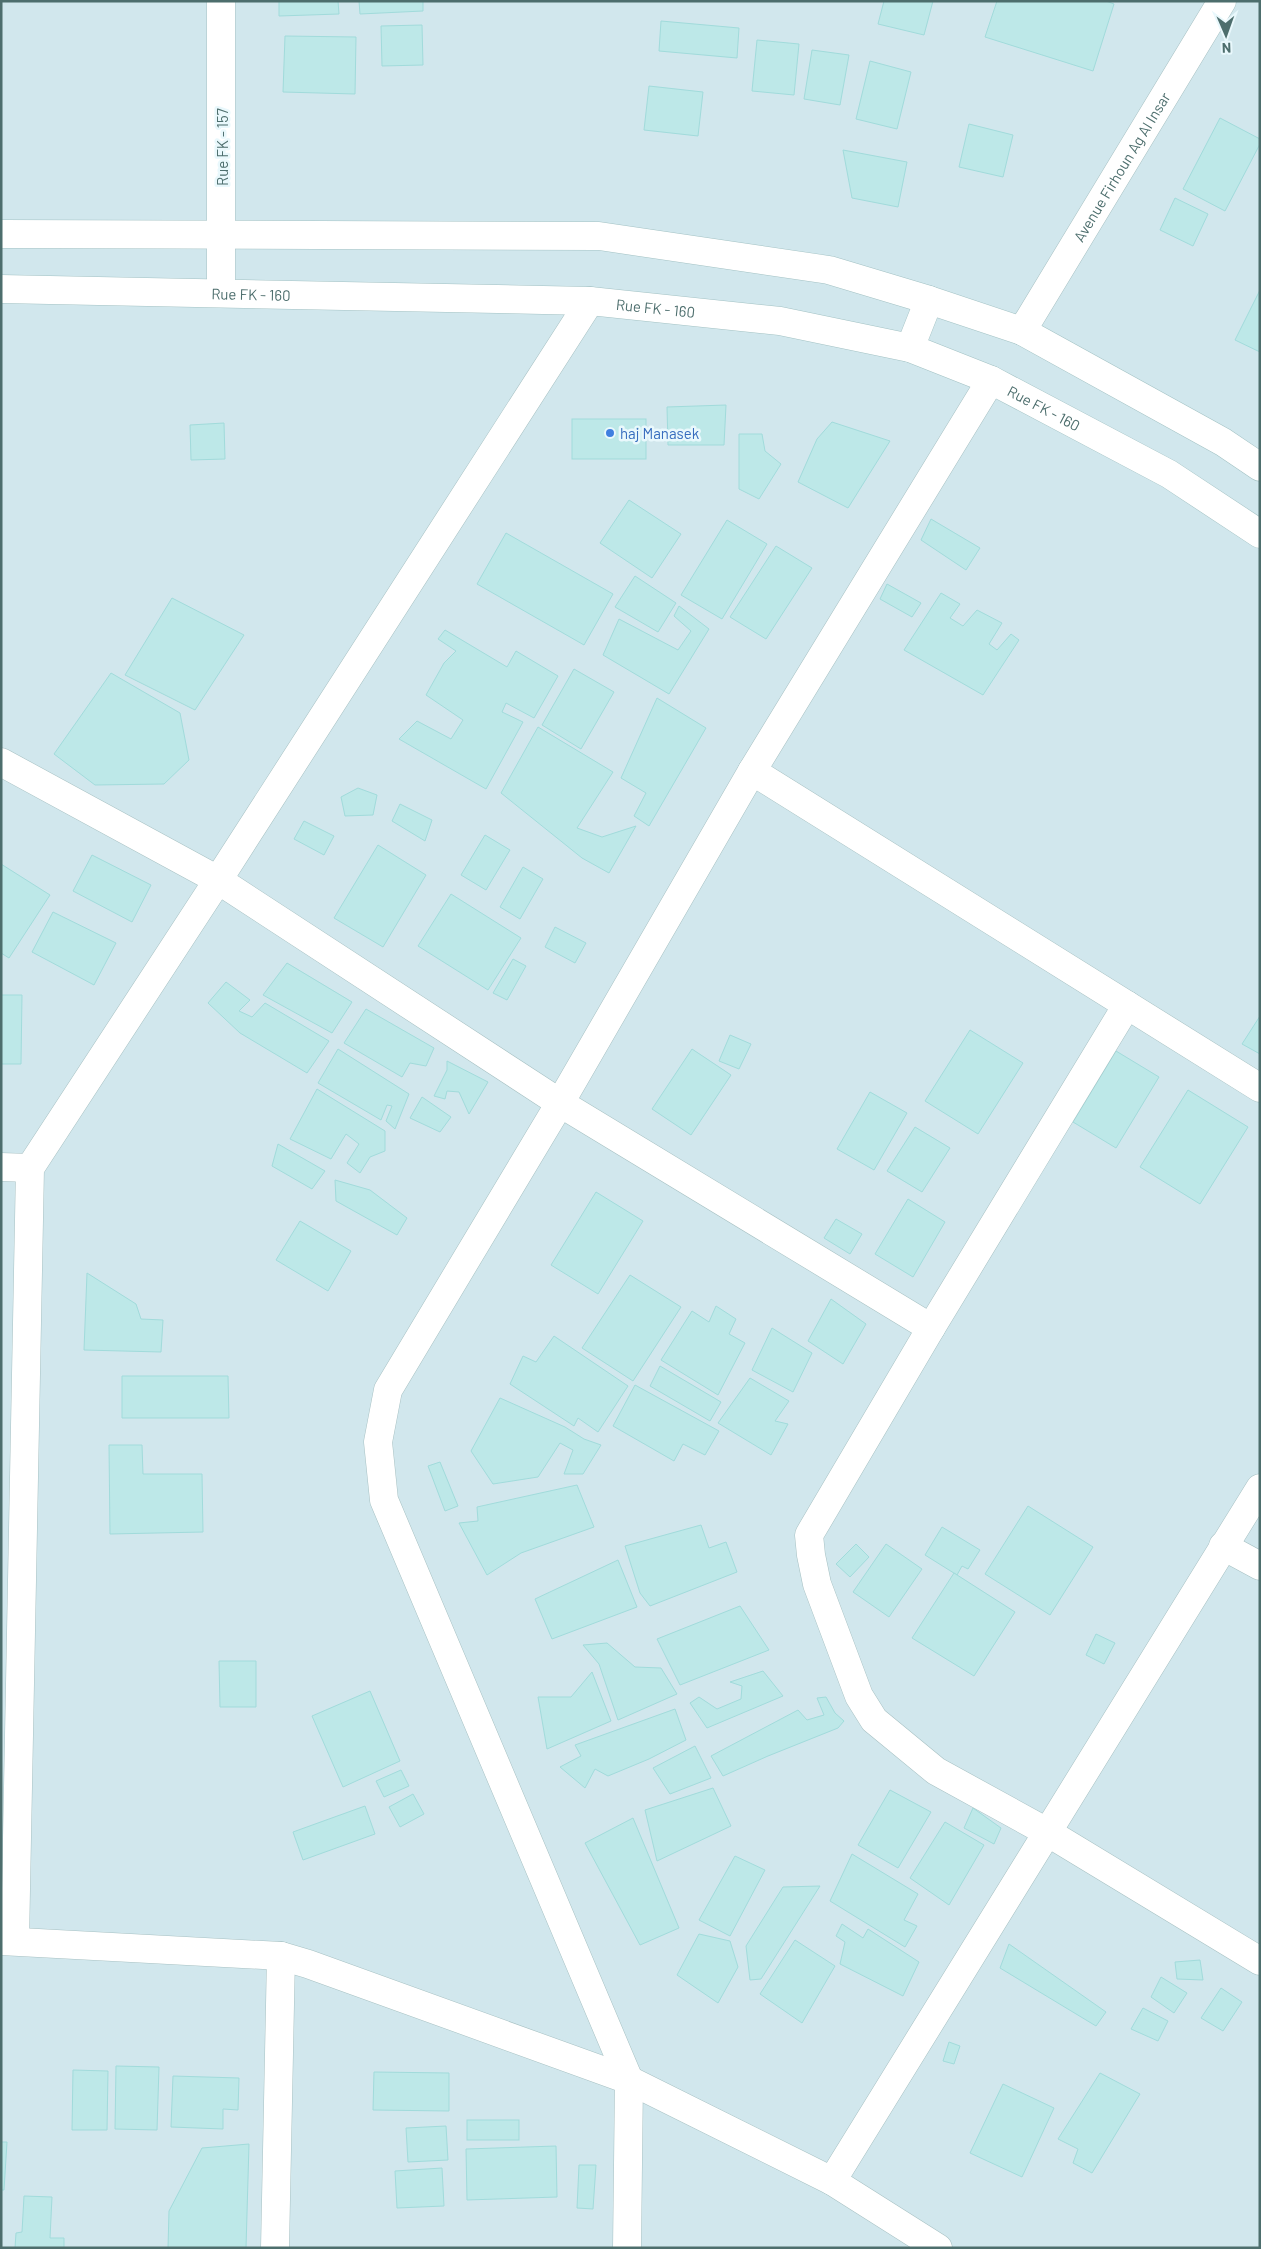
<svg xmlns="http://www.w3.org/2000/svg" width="1261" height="2249" font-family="Barlow,sans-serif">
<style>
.residential{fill:#d1e7ed}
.building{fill:#bde8e8;stroke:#a1dbdb}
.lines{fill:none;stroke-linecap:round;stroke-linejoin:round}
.street-casing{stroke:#a7c1c3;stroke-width:29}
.secondary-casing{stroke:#a3c2c4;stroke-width:29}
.street{stroke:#fff;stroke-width:28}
.secondary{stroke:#fff;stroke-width:28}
.shop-dot{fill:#3f7fe0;stroke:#e9f8fc;stroke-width:2}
.labels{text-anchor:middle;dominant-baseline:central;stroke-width:5;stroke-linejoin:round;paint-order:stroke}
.street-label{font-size:15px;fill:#4d6e6d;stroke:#e9f8fc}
.shop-label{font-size:15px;fill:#366cbe;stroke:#e9f8fc;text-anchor:start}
</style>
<rect width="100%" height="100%" fill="#e4f4f9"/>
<rect class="residential" x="1" y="1" width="1259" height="2247"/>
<g class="building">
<path d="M 279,1 L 338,1 L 339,14 L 279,16 Z"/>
<path d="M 359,1 L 423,1 L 423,11 L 360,14 Z"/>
<path d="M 884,1 L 933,1 L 924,35 L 878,24 Z"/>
<path d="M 997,1 L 1106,1 L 1114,4 L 1093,71 L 985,37 Z"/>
<path d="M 661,21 L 739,28 L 737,58 L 659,51 Z"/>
<path d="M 422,25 L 423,65 L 382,66 L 381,26 Z"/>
<path d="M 285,36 L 356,37 L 355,94 L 283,92 Z"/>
<path d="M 757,40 L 799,44 L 794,95 L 752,91 Z"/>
<path d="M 812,50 L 849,55 L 840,105 L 804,99 Z"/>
<path d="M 870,61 L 911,72 L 897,129 L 856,119 Z"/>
<path d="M 649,86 L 703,92 L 698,136 L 644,130 Z"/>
<path d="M 1220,118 L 1260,139 L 1260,144 L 1225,211 L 1183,189 Z"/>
<path d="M 969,124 L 1013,135 L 1003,177 L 959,167 Z"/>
<path d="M 843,150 L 907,162 L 898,207 L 852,198 Z"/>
<path d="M 1175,198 L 1208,214 L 1193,246 L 1160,230 Z"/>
<path d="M 1260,290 L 1260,352 L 1235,340 Z"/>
<path d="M 726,405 L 724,445 L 668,445 L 667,407 Z"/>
<rect x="572" y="419" width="74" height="40"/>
<path d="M 832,422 L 890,441 L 848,508 L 798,482 L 817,439 Z"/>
<path d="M 224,423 L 225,459 L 191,460 L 190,425 Z"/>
<path d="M 739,434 L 762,434 L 765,451 L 781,464 L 759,499 L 739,489 Z"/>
<path d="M 629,500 L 681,534 L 652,578 L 600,543 Z"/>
<path d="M 931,519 L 980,548 L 966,570 L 921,540 Z"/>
<path d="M 727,520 L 767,544 L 722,619 L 681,595 Z"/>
<path d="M 506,533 L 613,594 L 584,645 L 477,584 Z"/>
<path d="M 776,546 L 812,568 L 766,639 L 730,617 Z"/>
<path d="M 635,576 L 676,603 L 658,632 L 615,607 Z"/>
<path d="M 887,584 L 921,603 L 912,617 L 880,599 Z"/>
<path d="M 941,593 L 960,604 L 950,618 L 963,626 L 977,610 L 1002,623 L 989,644 L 997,650 L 1011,634 L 1019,640 L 983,695 L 904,650 Z"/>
<path d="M 172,598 L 244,635 L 195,710 L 125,675 Z"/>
<path d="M 679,606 L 709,629 L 669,694 L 603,655 L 619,619 L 678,650 L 691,631 L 674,616 Z"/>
<path d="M 445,630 L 507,667 L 516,651 L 558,676 L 534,718 L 506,703 L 502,712 L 523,722 L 486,789 L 399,739 L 417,721 L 451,739 L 463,720 L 426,695 L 444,663 L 456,651 L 438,639 Z"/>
<path d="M 574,669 L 614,692 L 581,749 L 542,725 Z"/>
<path d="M 111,673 L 180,713 L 189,760 L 164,784 L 95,785 L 54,754 Z"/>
<path d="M 657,698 L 706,728 L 649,826 L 634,816 L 646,793 L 621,778 Z"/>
<path d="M 538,727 L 613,772 L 577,828 L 602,837 L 636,826 L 609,873 L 582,858 L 501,793 Z"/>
<path d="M 358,788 L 377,795 L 373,815 L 345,816 L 341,797 Z"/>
<path d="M 400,804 L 432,820 L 425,841 L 392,821 Z"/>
<path d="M 304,821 L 334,836 L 324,855 L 294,839 Z"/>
<path d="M 485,835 L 510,850 L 486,890 L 461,875 Z"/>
<path d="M 378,845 L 426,875 L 383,947 L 334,918 Z"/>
<path d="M 92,855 L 151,885 L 132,922 L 73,891 Z"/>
<path d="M 1,864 L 50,895 L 9,958 L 1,953 Z"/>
<path d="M 523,867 L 543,879 L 520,919 L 500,907 Z"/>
<path d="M 451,894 L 521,938 L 488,990 L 418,946 Z"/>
<path d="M 53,912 L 116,943 L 94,985 L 32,952 Z"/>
<path d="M 555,927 L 586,943 L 575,963 L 545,947 Z"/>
<path d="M 513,959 L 526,966 L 507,1000 L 493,993 Z"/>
<path d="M 287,963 L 352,1002 L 332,1033 L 263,995 Z"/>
<path d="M 226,982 L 250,1000 L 239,1011 L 252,1017 L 265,1003 L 329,1041 L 307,1073 L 240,1033 L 208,1003 Z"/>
<path d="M 1,995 L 22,995 L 21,1064 L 1,1064 Z"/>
<path d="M 366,1009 L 434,1048 L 426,1066 L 410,1063 L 402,1077 L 344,1043 Z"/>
<path d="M 1260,1016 L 1260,1054 L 1242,1044 Z"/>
<path d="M 970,1030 L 1023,1063 L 978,1134 L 925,1101 Z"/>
<path d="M 730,1035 L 751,1044 L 739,1069 L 719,1061 Z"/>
<path d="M 338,1049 L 409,1094 L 395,1129 L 386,1121 L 392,1106 L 387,1105 L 381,1120 L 318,1083 Z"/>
<path d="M 692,1049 L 731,1075 L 691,1135 L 652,1109 Z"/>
<path d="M 1116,1051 L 1159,1077 L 1116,1148 L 1073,1122 Z"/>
<path d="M 447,1061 L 488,1082 L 469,1114 L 459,1092 L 447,1091 L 445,1099 L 434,1096 L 447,1070 Z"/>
<path d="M 317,1089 L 385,1131 L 385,1151 L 370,1157 L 360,1173 L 347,1163 L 359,1144 L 346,1134 L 331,1159 L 290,1139 Z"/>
<path d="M 1188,1090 L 1248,1127 L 1200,1204 L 1140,1167 Z"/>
<path d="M 870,1092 L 907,1113 L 874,1170 L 837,1149 Z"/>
<path d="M 422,1097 L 451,1117 L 440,1132 L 410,1118 Z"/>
<path d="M 915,1127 L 950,1148 L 922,1192 L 887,1171 Z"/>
<path d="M 278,1144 L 325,1171 L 312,1189 L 272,1166 Z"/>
<path d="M 335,1180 L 370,1190 L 407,1218 L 397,1235 L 336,1201 Z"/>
<path d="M 596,1192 L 643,1221 L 598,1294 L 551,1265 Z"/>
<path d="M 908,1199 L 945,1222 L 913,1277 L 875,1254 Z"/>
<path d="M 836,1219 L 862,1234 L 850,1254 L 824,1238 Z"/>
<path d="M 300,1221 L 351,1251 L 328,1291 L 276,1260 Z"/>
<path d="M 87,1273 L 136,1304 L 141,1319 L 163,1320 L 161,1352 L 84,1350 Z"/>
<path d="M 630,1275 L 681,1307 L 633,1381 L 582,1348 Z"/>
<path d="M 831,1299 L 866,1324 L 843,1364 L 808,1341 Z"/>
<path d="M 716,1306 L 736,1319 L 729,1334 L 745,1343 L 718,1395 L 661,1360 L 692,1311 L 709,1322 Z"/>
<path d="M 772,1328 L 812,1353 L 793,1392 L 752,1370 Z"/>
<path d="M 554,1336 L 628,1386 L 598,1432 L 578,1418 L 574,1426 L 510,1384 L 523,1356 L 536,1362 Z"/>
<path d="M 660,1366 L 721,1402 L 710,1421 L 650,1386 Z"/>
<path d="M 122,1376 L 228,1376 L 229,1418 L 122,1418 Z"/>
<path d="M 750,1378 L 789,1401 L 775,1421 L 788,1424 L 771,1455 L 718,1423 Z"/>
<path d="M 635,1385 L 719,1431 L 705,1455 L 683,1444 L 674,1461 L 613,1426 Z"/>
<path d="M 500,1398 L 565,1427 L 584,1439 L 601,1445 L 583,1474 L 564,1474 L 573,1450 L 560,1443 L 538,1477 L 493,1484 L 471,1451 Z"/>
<path d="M 109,1445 L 142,1445 L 143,1474 L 202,1474 L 203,1532 L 110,1534 Z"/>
<path d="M 440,1462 L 458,1506 L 445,1511 L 428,1466 Z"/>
<path d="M 577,1485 L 594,1527 L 521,1553 L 487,1575 L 459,1523 L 478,1521 L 477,1507 Z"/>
<path d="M 1028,1506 L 1093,1547 L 1050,1615 L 985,1574 Z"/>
<path d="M 701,1525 L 709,1548 L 726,1542 L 737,1572 L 650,1606 L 640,1593 L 625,1546 Z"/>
<path d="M 942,1527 L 980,1550 L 968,1569 L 962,1566 L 957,1575 L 925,1555 Z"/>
<path d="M 856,1544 L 869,1557 L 850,1577 L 836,1564 Z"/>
<path d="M 886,1544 L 922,1569 L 889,1617 L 853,1592 Z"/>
<path d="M 618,1560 L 637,1607 L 552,1639 L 535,1599 Z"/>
<path d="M 954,1573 L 1015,1612 L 974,1676 L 912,1638 Z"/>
<path d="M 740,1606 L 769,1650 L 680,1685 L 657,1639 Z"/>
<path d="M 1096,1634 L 1115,1643 L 1104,1664 L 1086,1655 Z"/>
<path d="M 607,1643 L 635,1667 L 661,1668 L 677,1694 L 618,1720 L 599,1664 L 583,1645 Z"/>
<path d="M 219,1661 L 256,1661 L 256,1707 L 220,1707 Z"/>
<path d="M 763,1671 L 783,1696 L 707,1728 L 690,1703 L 699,1697 L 717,1709 L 741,1699 L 742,1686 L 730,1682 Z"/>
<path d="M 592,1672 L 611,1721 L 547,1749 L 538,1697 L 571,1697 Z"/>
<path d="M 370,1691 L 400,1761 L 343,1787 L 312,1716 Z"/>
<path d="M 826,1697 L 835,1713 L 844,1721 L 838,1728 L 768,1756 L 723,1776 L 711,1756 L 798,1710 L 807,1720 L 824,1715 L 817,1698 Z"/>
<path d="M 675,1709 L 686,1740 L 649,1759 L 608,1776 L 595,1769 L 585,1788 L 560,1767 L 581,1756 L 575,1745 Z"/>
<path d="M 695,1746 L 711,1778 L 670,1794 L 653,1768 Z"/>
<path d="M 401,1770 L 409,1786 L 384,1797 L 376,1781 Z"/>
<path d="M 713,1788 L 731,1826 L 657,1861 L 645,1810 Z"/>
<path d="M 890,1790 L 931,1812 L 898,1868 L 858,1845 Z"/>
<path d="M 413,1794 L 424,1814 L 400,1827 L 389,1807 Z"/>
<path d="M 365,1806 L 375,1834 L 303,1860 L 293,1832 Z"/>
<path d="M 973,1808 L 1001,1828 L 994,1844 L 964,1828 Z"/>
<path d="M 633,1818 L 679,1928 L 640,1945 L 585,1843 Z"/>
<path d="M 945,1822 L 984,1845 L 949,1905 L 910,1878 Z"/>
<path d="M 852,1854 L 918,1894 L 904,1920 L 917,1926 L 905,1947 L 830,1901 Z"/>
<path d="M 735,1856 L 765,1870 L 730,1936 L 699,1920 Z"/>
<path d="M 820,1886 L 761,1979 L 750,1980 L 746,1946 L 783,1887 Z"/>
<path d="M 842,1924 L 863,1938 L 868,1929 L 919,1962 L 903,1996 L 840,1964 L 845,1942 L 836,1936 Z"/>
<path d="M 699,1934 L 730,1941 L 738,1967 L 718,2003 L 677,1975 Z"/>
<path d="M 795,1940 L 835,1966 L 802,2023 L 760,1994 Z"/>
<path d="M 1009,1944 L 1106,2012 L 1096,2026 L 1000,1968 Z"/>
<path d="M 1200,1960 L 1203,1980 L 1177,1979 L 1175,1962 Z"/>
<path d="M 1161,1977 L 1187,1993 L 1174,2013 L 1151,1997 Z"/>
<path d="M 1221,1988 L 1242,2002 L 1223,2031 L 1201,2018 Z"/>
<path d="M 1143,2008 L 1168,2021 L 1158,2041 L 1131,2029 Z"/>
<path d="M 949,2042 L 960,2046 L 954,2064 L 943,2061 Z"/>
<path d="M 116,2066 L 159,2067 L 157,2130 L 115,2129 Z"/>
<path d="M 73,2070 L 108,2071 L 107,2130 L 72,2130 Z"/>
<path d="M 374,2072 L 449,2073 L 449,2111 L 373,2110 Z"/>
<path d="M 1100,2073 L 1140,2094 L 1092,2173 L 1073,2163 L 1078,2149 L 1058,2139 Z"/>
<path d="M 173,2076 L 239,2078 L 238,2110 L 223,2109 L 223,2129 L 171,2127 Z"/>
<path d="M 1003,2084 L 1054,2108 L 1022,2177 L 970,2153 Z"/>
<rect x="467" y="2120" width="52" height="20"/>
<path d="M 446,2126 L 448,2160 L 408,2162 L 406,2128 Z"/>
<path d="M 1,2142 L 7,2142 L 4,2190 L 1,2190 Z"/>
<path d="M 249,2144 L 246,2248 L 168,2248 L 169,2211 L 202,2148 Z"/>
<path d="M 556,2146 L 557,2197 L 467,2200 L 466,2149 Z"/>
<path d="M 579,2165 L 596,2165 L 593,2209 L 577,2208 Z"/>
<path d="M 442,2168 L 444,2206 L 397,2208 L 395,2171 Z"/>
<path d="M 24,2196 L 52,2197 L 50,2238 L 64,2238 L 64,2248 L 15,2248 L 16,2233 L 22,2232 Z"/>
</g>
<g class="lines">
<defs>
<g id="street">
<path d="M 221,1 L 221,293"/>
<path id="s1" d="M 1022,331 L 1222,1"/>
<path d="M 1,762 L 218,880 L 560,1103 L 931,1328"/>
<path d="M 752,771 L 1260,1088"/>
<path d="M 1127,1005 L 931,1328 L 809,1535 L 811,1555 L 817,1584 L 859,1696 L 874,1720 L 936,1771 L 1047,1832 L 1260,1961"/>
<path d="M 1,1167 L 30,1168"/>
<path d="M 1223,1546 L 1260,1566"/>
<path d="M 1,1941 L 281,1956 L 308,1964 L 629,2080 L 832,2181 L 938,2248"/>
<path d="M 15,1941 L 30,1168 L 218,880 L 590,301"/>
<path d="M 832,2181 L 1260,1488"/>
<path d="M 275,2248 L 281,1956"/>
<path d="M 627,2248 L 629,2080 L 384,1500 L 378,1442 L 388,1390 L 560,1103 L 752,771 L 991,380"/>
</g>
<g id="secondary">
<path d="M 1,234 L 599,236 L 829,270 L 929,300 L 1022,331 L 1223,442 L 1260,467"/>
<path id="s2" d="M 1,289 L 590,301 L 780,321 L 910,348 L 991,380 L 1169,474 L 1260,534"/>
<path d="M 910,348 L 929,300"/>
</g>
</defs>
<use href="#street" class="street-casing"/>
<use href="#secondary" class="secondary-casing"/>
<use href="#street" class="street"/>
<use href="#secondary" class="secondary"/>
</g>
<circle class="shop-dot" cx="610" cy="433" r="5"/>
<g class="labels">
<g class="street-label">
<text transform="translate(222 147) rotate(-90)">Rue FK - 157</text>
<text stroke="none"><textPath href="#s1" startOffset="192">Avenue Firhoun Ag Al Insar</textPath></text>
<text stroke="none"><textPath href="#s2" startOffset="250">Rue FK - 160</textPath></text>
<text stroke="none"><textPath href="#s2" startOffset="655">Rue FK - 160</textPath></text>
<text stroke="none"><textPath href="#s2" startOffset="1060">Rue FK - 160</textPath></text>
</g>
<g class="shop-label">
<text x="620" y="433">haj Manasek</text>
</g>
</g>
<rect width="1261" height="2249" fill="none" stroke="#4d6e6d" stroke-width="5"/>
<g transform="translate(1226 35) rotate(178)" stroke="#e9f8fc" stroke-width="4" paint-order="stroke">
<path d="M0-4L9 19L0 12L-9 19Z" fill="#4d6e6d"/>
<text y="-8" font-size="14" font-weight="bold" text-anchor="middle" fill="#4d6e6d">N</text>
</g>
</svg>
